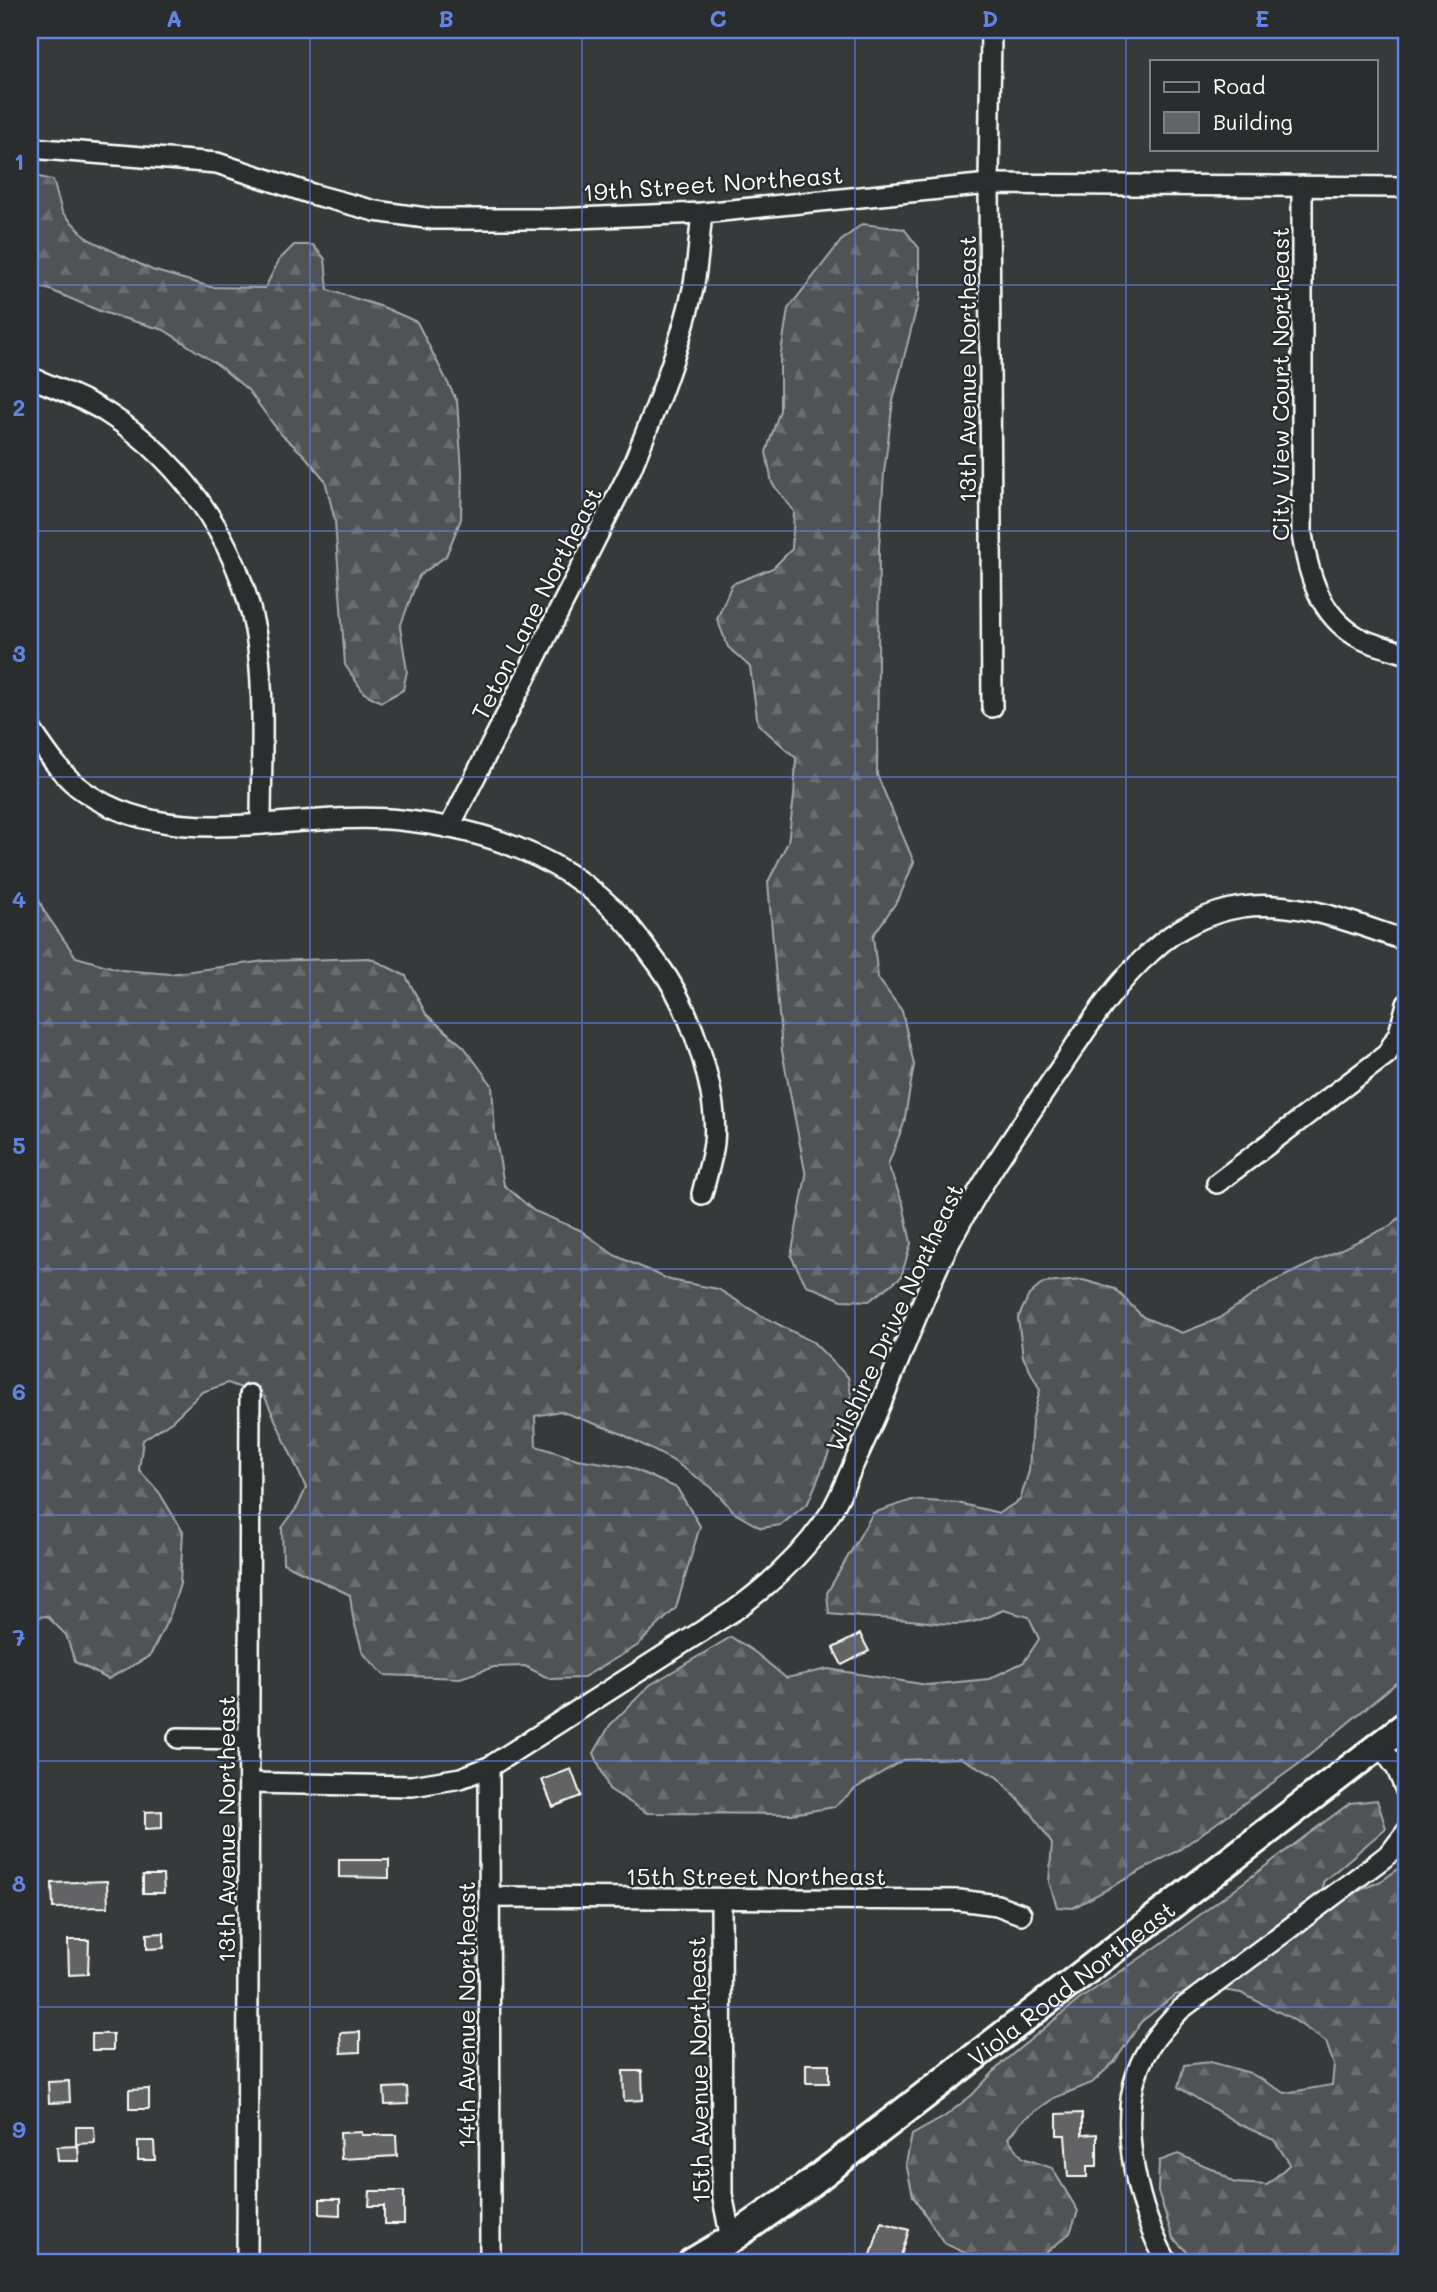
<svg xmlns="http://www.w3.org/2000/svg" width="1437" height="2292" font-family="Mali,sans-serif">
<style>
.forest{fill:url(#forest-firs);stroke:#a8a9aa;stroke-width:2}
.building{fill:#636465;stroke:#fff;stroke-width:2}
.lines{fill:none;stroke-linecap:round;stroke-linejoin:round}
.minor-casing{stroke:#fff;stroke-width:24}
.major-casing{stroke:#fff;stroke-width:32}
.minor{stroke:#2a2d2e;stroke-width:19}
.major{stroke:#2a2d2e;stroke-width:26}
.grid{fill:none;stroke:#6183e4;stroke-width:2;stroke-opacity:0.55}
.labels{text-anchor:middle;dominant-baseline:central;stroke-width:5;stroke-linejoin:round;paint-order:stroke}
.street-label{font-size:24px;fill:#fff;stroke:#2a2d2e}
.neatline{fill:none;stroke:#6183e4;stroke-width:2.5}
.grid-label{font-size:23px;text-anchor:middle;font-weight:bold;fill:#6183e4}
</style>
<defs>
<pattern id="forest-firs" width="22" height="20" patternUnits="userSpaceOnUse" patternTransform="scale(1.75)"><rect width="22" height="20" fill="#505354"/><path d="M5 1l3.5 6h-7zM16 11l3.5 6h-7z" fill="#6a6d6e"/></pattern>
</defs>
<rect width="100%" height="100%" fill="#373a3b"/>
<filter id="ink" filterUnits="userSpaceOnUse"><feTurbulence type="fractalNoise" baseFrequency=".0143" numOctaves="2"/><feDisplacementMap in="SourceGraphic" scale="14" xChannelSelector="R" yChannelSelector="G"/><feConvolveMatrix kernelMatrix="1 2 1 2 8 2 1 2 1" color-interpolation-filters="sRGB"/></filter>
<g filter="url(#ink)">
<g class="forest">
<path d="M 30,175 L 53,180 L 62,212 L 88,239 L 152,270 L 211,287 L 265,288 L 279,260 L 294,245 L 313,245 L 325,259 L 328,290 L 383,307 L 417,322 L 457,401 L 462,471 L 461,519 L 446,556 L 419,576 L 400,627 L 407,671 L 403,690 L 381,702 L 364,693 L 345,665 L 335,521 L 325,480 L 305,456 L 280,433 L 248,390 L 218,365 L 164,330 L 102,312 L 48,289 L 30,286 Z"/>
<path d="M 862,224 L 904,229 L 919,248 L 919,298 L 893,401 L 884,473 L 879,548 L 877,775 L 914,862 L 899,898 L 873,936 L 878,978 L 902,1011 L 914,1065 L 904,1123 L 888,1165 L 903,1204 L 911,1243 L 901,1277 L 869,1301 L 842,1300 L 806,1285 L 791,1256 L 806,1176 L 782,1051 L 768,882 L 788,842 L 794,797 L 796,758 L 758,724 L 750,667 L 728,647 L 717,619 L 732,584 L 773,568 L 792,549 L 794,511 L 772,483 L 766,452 L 780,410 L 780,359 L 788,309 L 841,241 Z"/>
<path d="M 30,880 L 44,911 L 76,957 L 121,970 L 170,974 L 264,961 L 370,958 L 406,976 L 426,1014 L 464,1047 L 492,1085 L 495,1134 L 504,1185 L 534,1211 L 580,1230 L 614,1255 L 670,1280 L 718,1289 L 760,1315 L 813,1342 L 848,1377 L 853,1406 L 830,1450 L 808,1503 L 781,1525 L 761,1528 L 736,1514 L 711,1487 L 672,1460 L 620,1433 L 560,1411 L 535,1416 L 536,1446 L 577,1459 L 629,1467 L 677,1488 L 700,1526 L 676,1608 L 637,1646 L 582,1678 L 550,1679 L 525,1666 L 494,1667 L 460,1678 L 384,1675 L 363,1653 L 353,1618 L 350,1595 L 283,1563 L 282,1528 L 298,1506 L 306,1488 L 265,1397 L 228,1383 L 202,1392 L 173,1420 L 143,1440 L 139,1470 L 159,1492 L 183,1532 L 180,1584 L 170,1615 L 150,1656 L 108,1679 L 75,1662 L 66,1635 L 47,1616 L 30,1618 Z"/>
<path d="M 1407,1211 L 1407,1674 L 1296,1766 L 1179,1850 L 1073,1908 L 1057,1907 L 1049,1882 L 1052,1844 L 1033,1815 L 997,1777 L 961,1758 L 903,1760 L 856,1788 L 834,1807 L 792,1814 L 647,1813 L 609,1789 L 594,1753 L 610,1725 L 650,1685 L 731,1637 L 756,1653 L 786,1678 L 828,1669 L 927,1685 L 989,1679 L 1024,1662 L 1039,1639 L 1029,1617 L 1003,1610 C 963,1631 949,1623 907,1620 C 880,1618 855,1617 829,1614 L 827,1593 L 873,1513 L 912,1500 L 958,1503 L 999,1513 L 1020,1500 L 1029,1471 L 1032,1421 L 1040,1390 L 1023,1357 L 1018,1318 L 1029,1295 L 1043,1283 L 1083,1280 L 1115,1289 L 1143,1317 L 1182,1333 L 1218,1319 L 1270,1283 L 1390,1226 Z"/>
<path d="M 1377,1800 L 1386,1828 L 1323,1882 L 1324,1906 L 1381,1881 L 1407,1863 L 1407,2262 L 1197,2262 L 1173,2238 L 1158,2191 L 1159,2161 L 1178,2154 L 1215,2170 L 1235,2183 L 1267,2185 L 1290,2164 L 1274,2140 L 1239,2124 L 1178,2087 L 1184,2065 L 1211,2062 L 1250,2073 L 1285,2093 L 1332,2085 L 1334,2065 L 1326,2042 L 1291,2018 L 1241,1993 L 1216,1989 L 1175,1995 L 1141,2022 L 1115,2061 L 1092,2083 L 1054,2098 L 1022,2121 L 1008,2138 L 1023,2158 L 1052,2168 L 1078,2211 L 1070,2233 L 1040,2258 L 973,2257 L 944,2243 L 913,2196 L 906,2163 L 912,2135 L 944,2117 L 972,2095 L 1003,2062 L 1080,1999 L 1158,1946 L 1350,1803 Z"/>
</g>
<g class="building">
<path d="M 860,1634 L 869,1651 L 842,1665 L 833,1648 Z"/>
<path d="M 571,1769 L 581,1796 L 553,1807 L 542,1780 Z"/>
<path d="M 162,1811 L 162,1828 L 145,1829 L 145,1812 Z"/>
<path d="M 339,1860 L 389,1860 L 389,1878 L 339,1877 Z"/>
<path d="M 143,1875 L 163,1875 L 164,1893 L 143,1893 Z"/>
<path d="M 107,1881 L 108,1907 L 53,1908 L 52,1883 Z"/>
<path d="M 164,1933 L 164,1948 L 147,1949 L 147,1934 Z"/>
<path d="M 68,1940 L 89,1940 L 88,1974 L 69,1975 Z"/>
<path d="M 360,2032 L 360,2052 L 341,2053 L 340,2033 Z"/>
<rect x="92" y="2034" width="21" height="16"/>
<rect x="806" y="2064" width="23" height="19"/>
<path d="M 623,2071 L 642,2071 L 643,2100 L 624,2101 Z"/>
<path d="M 69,2081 L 70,2102 L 49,2103 L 48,2082 Z"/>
<path d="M 407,2087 L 408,2104 L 385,2105 L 384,2088 Z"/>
<path d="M 149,2089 L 149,2109 L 129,2109 L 129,2090 Z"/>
<path d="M 1082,2113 L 1082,2135 L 1097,2134 L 1097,2166 L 1087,2166 L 1087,2177 L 1068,2177 L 1065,2135 L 1057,2135 L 1057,2114 Z"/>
<path d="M 76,2127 L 94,2127 L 95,2143 L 76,2144 Z"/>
<path d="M 362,2132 L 362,2135 L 396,2135 L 397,2156 L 341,2159 L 340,2133 Z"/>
<path d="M 138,2141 L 154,2141 L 155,2160 L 138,2160 Z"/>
<path d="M 78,2146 L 79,2161 L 58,2161 L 57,2147 Z"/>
<path d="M 370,2191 L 404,2191 L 404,2224 L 384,2224 L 384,2206 L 369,2206 Z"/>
<path d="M 320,2199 L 340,2199 L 340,2215 L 320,2214 Z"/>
<path d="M 881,2222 L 909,2230 L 899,2262 L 869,2262 Z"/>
</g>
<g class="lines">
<defs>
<g id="minor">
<path d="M 991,30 L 989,184 L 992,707"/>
<path d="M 30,148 L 217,163 L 312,194 L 375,211 L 433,219 L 551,219 L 702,213 L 989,184 L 1407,187"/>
<path d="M 1302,186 L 1302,534 C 1308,573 1319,614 1356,636 C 1370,645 1391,648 1407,654"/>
<path d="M 30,377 C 55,388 84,398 107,413 C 189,465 245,553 258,648 C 265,706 261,766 261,824"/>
<path d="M 30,728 C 45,750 62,777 85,792 C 176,855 298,809 400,820 C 485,829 567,857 626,922 C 638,935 647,950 658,964 C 689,1005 719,1090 714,1143 C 712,1160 706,1177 702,1194"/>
<path d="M 449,828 L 631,469 C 655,411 679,351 693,289 C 698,265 699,238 702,213"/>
<path d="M 1217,1183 L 1387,1054 L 1399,1033 L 1407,1004"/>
<path d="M 178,1738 L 250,1739"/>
<path d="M 1381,1746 L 1397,1769 L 1407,1793"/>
<path d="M 489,1767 L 490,2262"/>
<path d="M 250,1783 L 412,1786 L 461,1778 L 489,1767 L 735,1610 C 772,1583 806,1551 831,1512 C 841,1495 848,1476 856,1459 C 888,1393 911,1324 942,1258 C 974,1192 1016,1133 1057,1073 C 1086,1030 1113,985 1152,951 C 1176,928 1209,912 1242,907 C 1298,899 1355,924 1407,941"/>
<path d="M 490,1897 L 959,1900 L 997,1905 L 1021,1914"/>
<path d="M 721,1900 L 722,2194 L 731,2239"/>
<path d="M 247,2262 L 250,1395"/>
<path d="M 1167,2262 C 1139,2213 1118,2128 1137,2073 C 1145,2048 1162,2029 1180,2010 L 1381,1860 L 1391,1852 L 1407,1831"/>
</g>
<g id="major">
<path id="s1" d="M 692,2262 L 731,2239 L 807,2186 L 1407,1724"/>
</g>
</defs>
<use href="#minor" class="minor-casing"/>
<use href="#major" class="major-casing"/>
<use href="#minor" class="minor"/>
<use href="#major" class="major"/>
</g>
</g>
<path class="grid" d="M 310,30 L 310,2262M 582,30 L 582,2262M 855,30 L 855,2262M 1126,30 L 1126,2262M 30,285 L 1407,285M 30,531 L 1407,531M 30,777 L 1407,777M 30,1023 L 1407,1023M 30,1269 L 1407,1269M 30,1515 L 1407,1515M 30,1761 L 1407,1761M 30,2007 L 1407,2007"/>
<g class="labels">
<g class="street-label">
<text transform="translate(713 183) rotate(-4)">19th Street Northeast</text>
<text transform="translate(966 369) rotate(-90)">13th Avenue Northeast</text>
<text transform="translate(1279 384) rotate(-90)">City View Court Northeast</text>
<text transform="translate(536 603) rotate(-63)">Teton Lane Northeast</text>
<text transform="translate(894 1317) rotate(-65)">Wilshire Drive Northeast</text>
<text transform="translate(225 1829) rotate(-90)">13th Avenue Northeast</text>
<text x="756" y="1875">15th Street Northeast</text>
<text stroke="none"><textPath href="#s1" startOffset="471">Viola Road Northeast</textPath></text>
<text transform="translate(465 2015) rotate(-90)">14th Avenue Northeast</text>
<text transform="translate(698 2070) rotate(-91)">15th Avenue Northeast</text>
</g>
</g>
<rect width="1437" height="2292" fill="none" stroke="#2a2d2e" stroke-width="77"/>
<rect x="1150" y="60" width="228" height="91" fill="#2a2d2e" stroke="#7f8182" stroke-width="2"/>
<rect x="1164" y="82" width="35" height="10" fill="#2a2d2e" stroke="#7f8182" stroke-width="2"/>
<text x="1213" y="94" font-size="21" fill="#ffffff">Road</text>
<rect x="1164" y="112" width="35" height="21" fill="#636465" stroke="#7f8182" stroke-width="2"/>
<text x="1213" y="130" font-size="21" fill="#ffffff">Building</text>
<rect x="38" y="38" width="1360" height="2216" class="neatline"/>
<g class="grid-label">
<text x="174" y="27">A</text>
<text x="446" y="27">B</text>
<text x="718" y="27">C</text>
<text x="990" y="27">D</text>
<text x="1262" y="27">E</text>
<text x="19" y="170">1</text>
<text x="19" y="416">2</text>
<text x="19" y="662">3</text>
<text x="19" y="908">4</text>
<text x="19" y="1154">5</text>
<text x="19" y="1400">6</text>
<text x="19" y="1646">7</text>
<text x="19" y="1892">8</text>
<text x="19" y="2138">9</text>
</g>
</svg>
